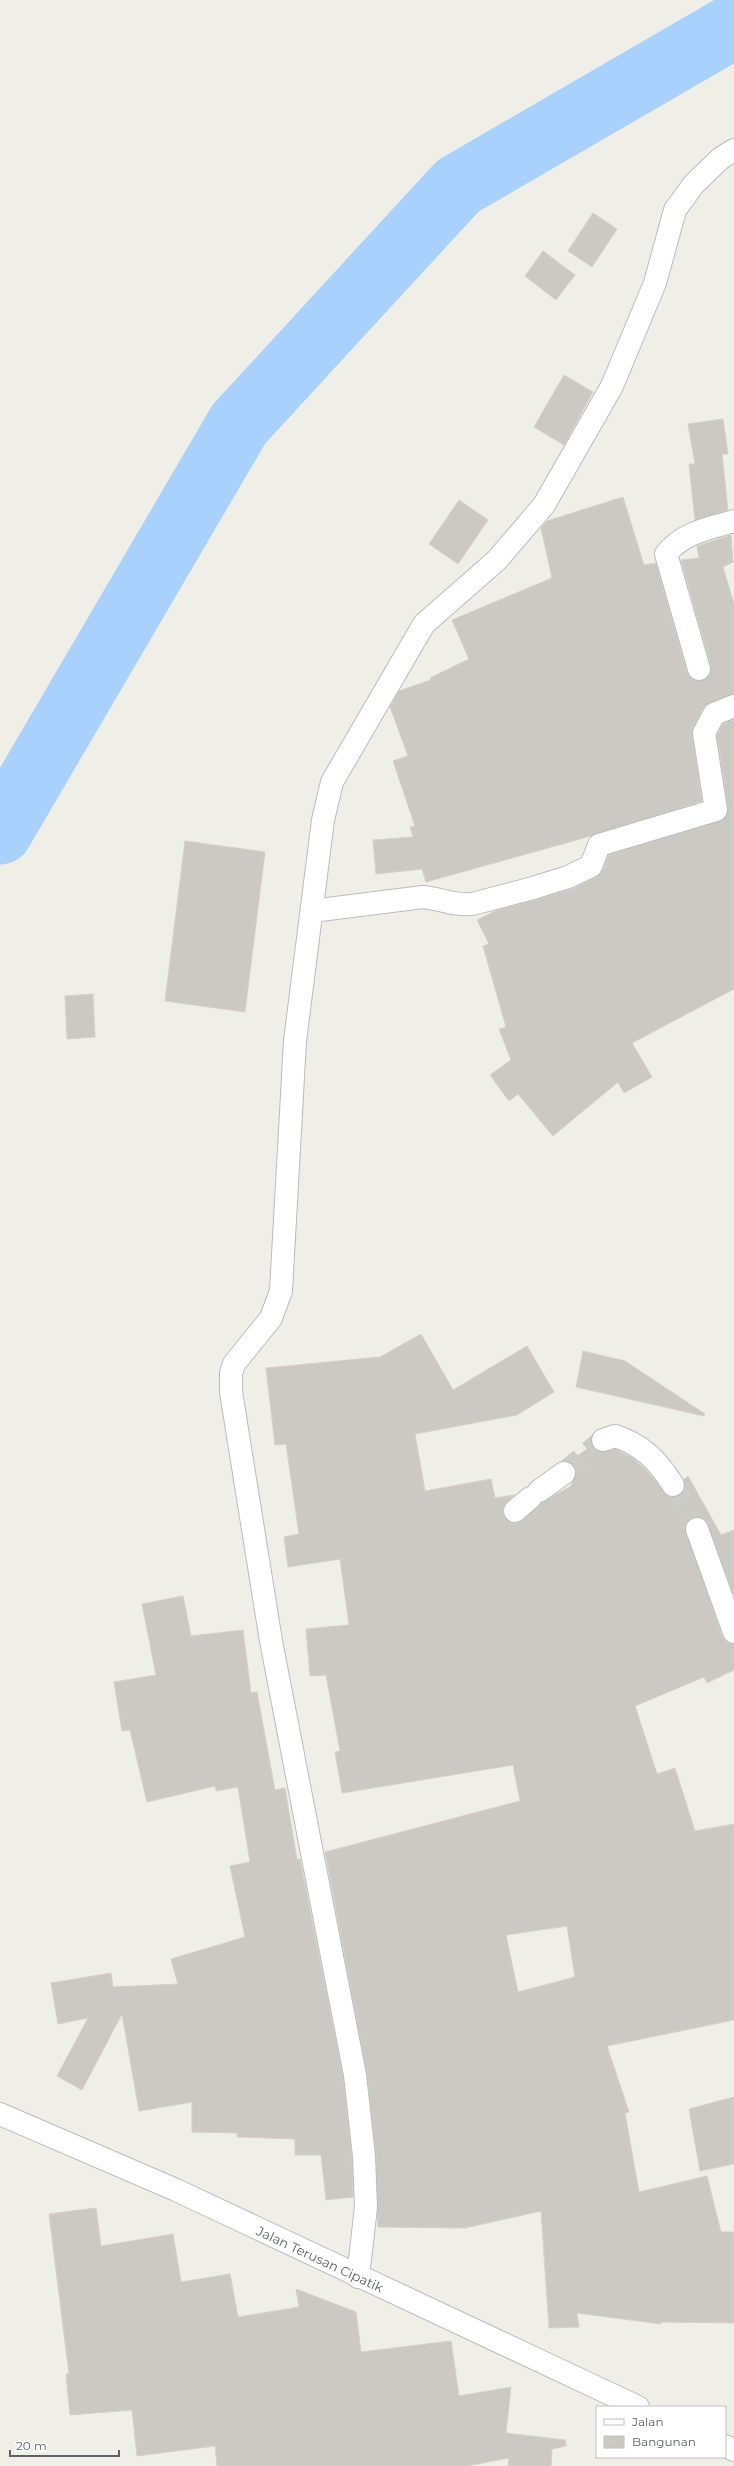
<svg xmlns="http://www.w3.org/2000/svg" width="734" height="2466" font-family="Montserrat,sans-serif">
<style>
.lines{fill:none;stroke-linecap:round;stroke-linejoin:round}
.river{stroke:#a9d1fd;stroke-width:65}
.building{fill:#ccc9c4;stroke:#d5d1c5;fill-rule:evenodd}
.street-tunnel{stroke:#ccccc7;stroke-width:22;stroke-dasharray:22 11;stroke-linecap:butt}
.street-casing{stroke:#b9bbc0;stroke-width:24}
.secondary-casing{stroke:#babcc2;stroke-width:24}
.street{stroke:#fff;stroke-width:22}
.secondary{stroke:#fff;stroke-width:22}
.labels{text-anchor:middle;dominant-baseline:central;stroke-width:3;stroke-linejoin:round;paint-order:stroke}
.street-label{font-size:13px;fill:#5e6167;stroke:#fff}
</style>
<rect width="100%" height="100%" fill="#f0efe7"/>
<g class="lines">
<path class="river" d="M 0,832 L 239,424 L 458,186 L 734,26"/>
</g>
<g class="building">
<path d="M 593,213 L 617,229 L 592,267 L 568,251 Z"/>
<path d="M 543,251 L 575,275 L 556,300 L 525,276 Z"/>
<path d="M 564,375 L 593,392 L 564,445 L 534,427 Z"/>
<path d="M 723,419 L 728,454 L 722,454 L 728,510 L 695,520 L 689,464 L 695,464 L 688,424 Z"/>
<path d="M 623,497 L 644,565 L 656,563 L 687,672 L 691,678 L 696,681 L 708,677 L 711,666 L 681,560 L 699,558 L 697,546 L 731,535 L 733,562 L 723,567 L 734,604 L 734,694 L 709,703 L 703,708 L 693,728 L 692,735 L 702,801 L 591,836 L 426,882 L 422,869 L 376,874 L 373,840 L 413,837 L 410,827 L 415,826 L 393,761 L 408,756 L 390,707 L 399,691 L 431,680 L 430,678 L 469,659 L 452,620 L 552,578 L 541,528 L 547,521 Z"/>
<path d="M 459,500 L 488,520 L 458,564 L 429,544 Z"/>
<path d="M 734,719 L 734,989 L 632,1043 L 652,1077 L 624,1093 L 618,1082 L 553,1136 L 518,1094 L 509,1101 L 490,1075 L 511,1060 L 499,1029 L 506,1027 L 483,946 L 489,944 L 477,920 L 495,911 L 572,889 L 596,877 L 603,870 L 608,855 L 724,819 L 728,808 L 717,735 L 723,724 Z"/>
<path d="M 185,841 L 265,852 L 245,1012 L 165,1001 Z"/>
<path d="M 93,994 L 95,1037 L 67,1039 L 65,996 Z"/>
<path d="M 421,1334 L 453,1390 L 527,1346 L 554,1392 L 517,1415 L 415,1434 L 425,1491 L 491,1479 L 495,1498 L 514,1495 L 503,1507 L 503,1513 L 511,1523 L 518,1523 L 541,1503 L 571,1486 L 576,1472 L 570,1462 L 592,1445 L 600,1452 L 615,1449 L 634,1459 L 646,1470 L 668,1496 L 680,1495 L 684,1490 L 684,1479 L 688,1476 L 721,1535 L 734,1530 L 734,1595 L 705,1520 L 693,1517 L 687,1521 L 685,1527 L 722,1636 L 726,1642 L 734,1644 L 734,1670 L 707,1683 L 704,1677 L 635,1706 L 657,1774 L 675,1768 L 695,1831 L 734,1824 L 734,2020 L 607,2046 L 629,2112 L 625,2113 L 639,2192 L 707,2176 L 721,2232 L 734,2232 L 734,2323 L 661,2322 L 661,2324 L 577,2313 L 579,2327 L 549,2328 L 541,2211 L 465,2228 L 378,2227 L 376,2155 L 367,2074 L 325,1852 L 520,1801 L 513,1765 L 342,1793 L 335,1752 L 340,1751 L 326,1675 L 310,1676 L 306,1629 L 349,1625 L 340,1559 L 288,1567 L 284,1537 L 299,1534 L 286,1444 L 275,1445 L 266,1368 L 380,1357 ZM 567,1926 L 575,1977 L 518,1992 L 506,1935 Z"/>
<path d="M 583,1351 L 625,1361 L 705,1414 L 704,1416 L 576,1387 Z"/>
<path d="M 183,1596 L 191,1636 L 243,1630 L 251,1693 L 257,1692 L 275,1790 L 285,1788 L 297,1860 L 300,1859 L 343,2077 L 352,2157 L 353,2197 L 326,2200 L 321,2155 L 295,2155 L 295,2139 L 237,2137 L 237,2133 L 192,2132 L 192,2102 L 139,2111 L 122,2014 L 82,2090 L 57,2076 L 88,2018 L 58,2024 L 51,1983 L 111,1973 L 113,1987 L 178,1984 L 171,1959 L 245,1937 L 230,1866 L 250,1862 L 238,1787 L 216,1791 L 215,1786 L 147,1802 L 130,1730 L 122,1731 L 114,1682 L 156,1675 L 142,1604 Z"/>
<path d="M 734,2097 L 734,2164 L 700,2171 L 689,2109 Z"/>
<path d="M 96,2208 L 101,2246 L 173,2234 L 181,2282 L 230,2274 L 238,2317 L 299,2307 L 296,2289 L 356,2312 L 361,2352 L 451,2341 L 459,2396 L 511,2387 L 506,2433 L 565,2440 L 566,2446 L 552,2449 L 551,2466 L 508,2466 L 509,2458 L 467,2466 L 217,2466 L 215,2446 L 137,2456 L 132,2410 L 70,2415 L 66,2374 L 69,2374 L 49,2214 Z"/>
</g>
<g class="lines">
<g class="street-tunnel">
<path d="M 564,1473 L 603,1440"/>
<path d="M 673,1485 L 697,1529"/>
</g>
<defs>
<g id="street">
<path d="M 699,669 L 666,554 C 684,532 707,529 734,521"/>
<path d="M 312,911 L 423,897 C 442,899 454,906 472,904 L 533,888 L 568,877 L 591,866 L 599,845 L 716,810 L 704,733 L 714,714 L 734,706"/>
<path d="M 603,1440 L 615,1436 C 643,1445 658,1461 673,1485"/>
<path d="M 539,1491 L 564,1473"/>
<path d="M 515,1511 L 530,1498"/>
<path d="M 697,1529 L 734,1632"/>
<path d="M 358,2277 L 366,2207 L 364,2156 L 355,2075 L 271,1641 L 231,1392 L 231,1373 L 234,1364 L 271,1318 L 281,1291 L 295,1041 L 323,820 L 332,782 L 424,624 L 497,560 L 544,505 L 612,386 L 655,283 L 675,210 L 694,184 L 721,158 L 734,150"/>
</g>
<g id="secondary">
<path d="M 0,2114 L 176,2190 L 638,2407"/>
<path d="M 725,2446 L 734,2450"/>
</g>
</defs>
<use href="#street" class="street-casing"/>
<use href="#secondary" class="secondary-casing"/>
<use href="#street" class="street"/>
<use href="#secondary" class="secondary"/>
</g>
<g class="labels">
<g class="street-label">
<text transform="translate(320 2259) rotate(25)">Jalan Terusan Cipatik</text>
</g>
</g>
<rect x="596" y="2406" width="130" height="52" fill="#ffffff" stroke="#bfc0c2"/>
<rect x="604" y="2419" width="20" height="6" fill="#ffffff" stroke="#bfc0c2"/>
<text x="632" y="2426" font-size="12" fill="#5e6167">Jalan</text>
<rect x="604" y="2436" width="20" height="12" fill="#ccc9c4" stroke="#bfc0c2"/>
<text x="632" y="2446" font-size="12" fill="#5e6167">Bangunan</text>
<path d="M10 2450v6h109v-6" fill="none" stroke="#5e6167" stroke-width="2"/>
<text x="16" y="2450" font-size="12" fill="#5e6167" stroke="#ffffff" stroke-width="3" paint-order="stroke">20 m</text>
</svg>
